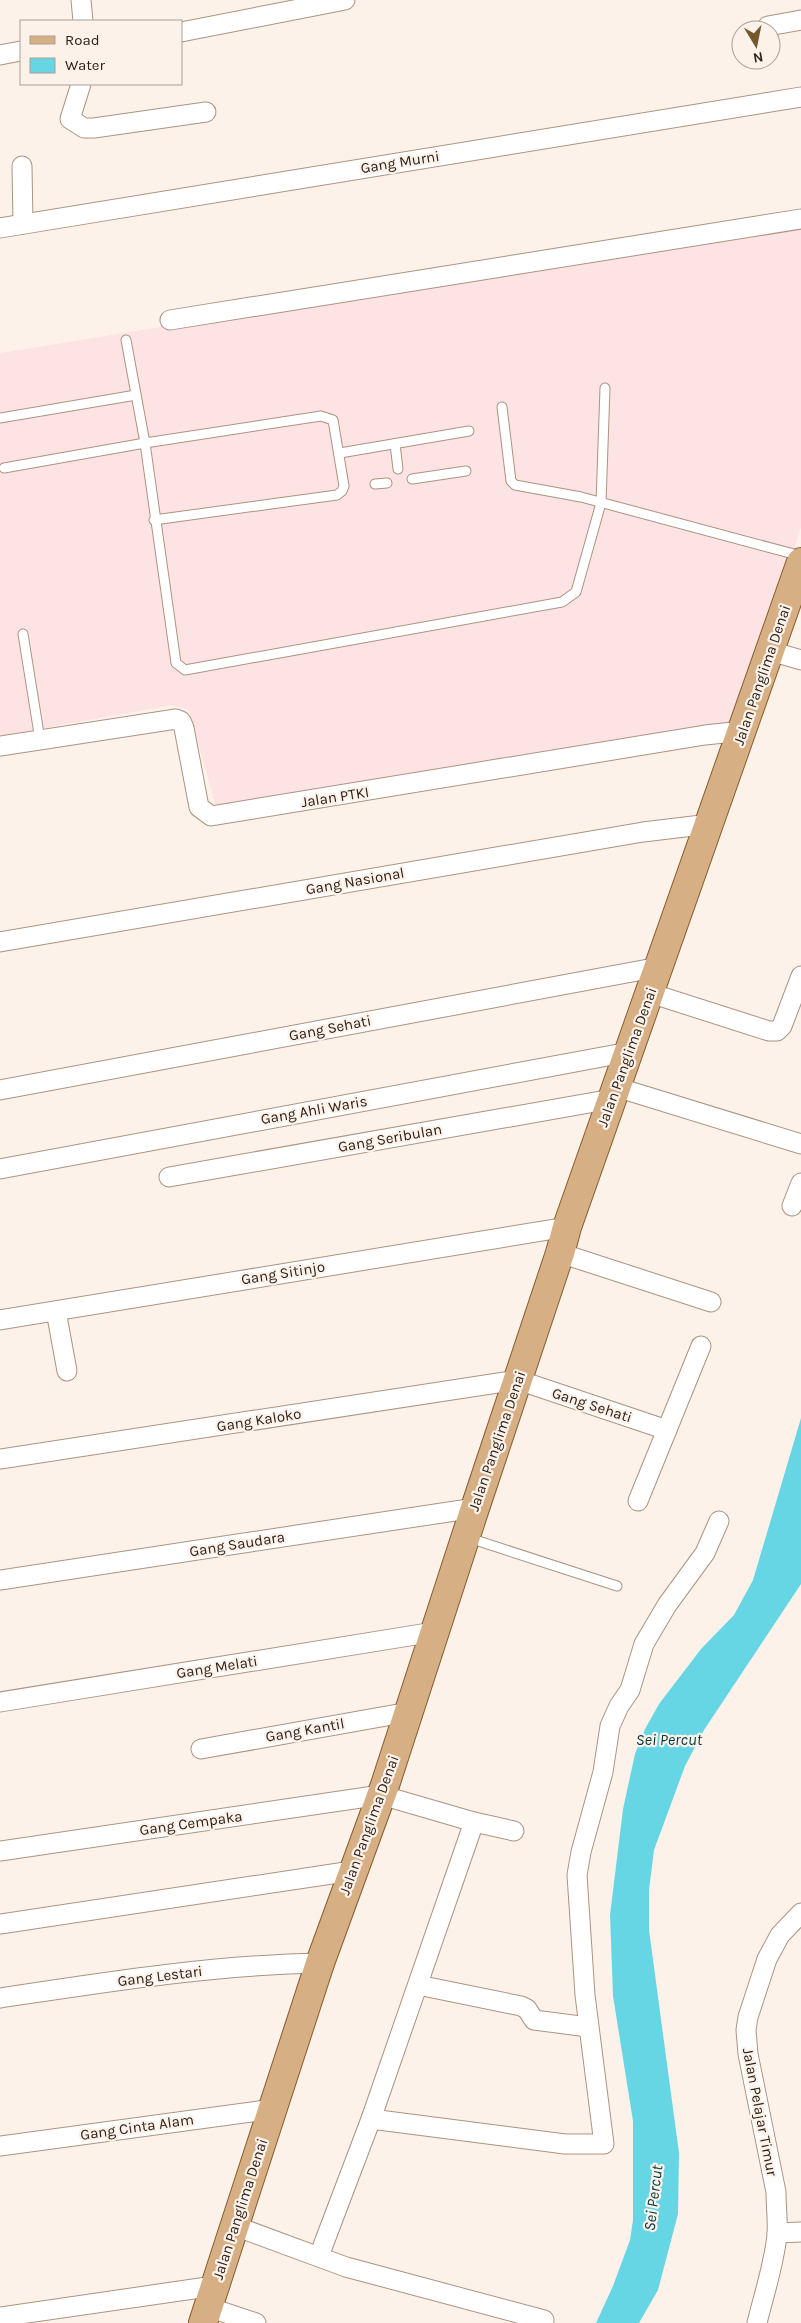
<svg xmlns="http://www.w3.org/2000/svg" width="801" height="2323" font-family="Karla,sans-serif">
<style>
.education{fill:#fee3e4}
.water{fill:#66d6e4}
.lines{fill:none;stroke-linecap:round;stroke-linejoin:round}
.service-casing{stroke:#ac9380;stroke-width:11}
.minor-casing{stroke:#ac9380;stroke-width:21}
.primary-casing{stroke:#895c2a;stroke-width:30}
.service{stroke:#fff;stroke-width:9}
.minor{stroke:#fff;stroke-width:19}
.primary{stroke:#d6b084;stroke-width:28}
.labels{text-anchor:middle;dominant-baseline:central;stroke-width:4.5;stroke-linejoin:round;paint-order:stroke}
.street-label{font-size:15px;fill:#2c221b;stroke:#fdf2ea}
.water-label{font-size:16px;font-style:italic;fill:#00373d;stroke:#fdf2ea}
</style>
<rect width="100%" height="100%" fill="#fdf2ea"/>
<path class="education" d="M 801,223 L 801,527 L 738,724 L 217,811 L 189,710 L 173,705 L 0,736 L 0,353 Z"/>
<path class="water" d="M 801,1418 L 801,1584 L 704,1730 L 685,1766 L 654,1850 L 649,1890 L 649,1930 L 679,2153 L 678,2214 L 658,2290 L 639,2323 L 596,2323 L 613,2286 L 630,2240 L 633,2220 L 633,2121 L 613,1996 L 610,1915 L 623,1809 L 635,1754 L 645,1729 L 659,1704 L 701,1649 L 734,1615 L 753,1580 Z"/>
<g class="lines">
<defs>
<g id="service">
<path d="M 126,340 L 145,443 L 176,663 L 185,670 L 562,602 L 576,592 L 601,503 L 605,388"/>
<path d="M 502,407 L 511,481 L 515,485 L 581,497 L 801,556"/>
<path d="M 0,418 L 136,395"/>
<path d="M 395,444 L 398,469"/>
<path d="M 340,453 L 469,431"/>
<path d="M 4,468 L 145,443 L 321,416 L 333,420 L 344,486 L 342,491 L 337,495 L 154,520"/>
<path d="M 412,479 L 466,471"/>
<path d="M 375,484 L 387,483"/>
<path d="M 23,634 L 40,740"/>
<path d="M 469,1538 L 617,1586"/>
</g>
<g id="minor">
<path d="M 81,0 L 83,21"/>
<path d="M 768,26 L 801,20"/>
<path d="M 181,32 L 345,0"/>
<path d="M 0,55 L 21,51"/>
<path d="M 81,84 L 70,119 L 84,128 L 94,128 L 206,112"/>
<path d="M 22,166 L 23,224"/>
<path d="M 0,228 L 801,97"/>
<path d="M 170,320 L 801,219"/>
<path d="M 770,651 L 801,660"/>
<path d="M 0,746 L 176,719 L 181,721 L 184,728 L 199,807 L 211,816 L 705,735 L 743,731"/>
<path d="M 0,942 L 643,832 L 710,824"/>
<path d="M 650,993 L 769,1031 L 777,1031 L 782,1026 L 801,976"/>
<path d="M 616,1087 L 801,1144"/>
<path d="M 0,1090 L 659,967"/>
<path d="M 0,1169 L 629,1052"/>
<path d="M 169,1177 L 612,1099"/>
<path d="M 792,1206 L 801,1183"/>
<path d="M 560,1253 L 711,1302"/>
<path d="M 56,1311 L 67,1371"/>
<path d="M 0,1320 L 567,1227"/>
<path d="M 0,1459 L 518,1380 L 667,1430"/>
<path d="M 638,1501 L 701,1346"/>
<path d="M 0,1580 L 475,1508"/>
<path d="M 0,1702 L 434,1632"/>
<path d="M 201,1749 L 409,1712"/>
<path d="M 0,1851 L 381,1795 L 474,1822 L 514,1831"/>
<path d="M 0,1924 L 352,1871"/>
<path d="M 418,1985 L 521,2006 L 527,2009 L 534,2020 L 588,2027"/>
<path d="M 0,1998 C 106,1982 213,1965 320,1963"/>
<path d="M 371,2119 L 565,2144 L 604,2144 L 585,1995 L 577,1875 L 581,1852 L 603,1772 L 610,1726 L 619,1706 L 630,1690 L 644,1644 L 667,1605 L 705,1553 L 719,1521"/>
<path d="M 0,2146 L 273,2109"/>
<path d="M 235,2226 L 346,2267 L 544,2320 L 542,2323"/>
<path d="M 777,2233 L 801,2232"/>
<path d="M 319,2256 L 371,2119 L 474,1822"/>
<path d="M 208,2307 L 256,2323"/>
<path d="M 0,2317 L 214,2286"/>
<path d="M 757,2323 C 764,2294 774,2265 777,2235 C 778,2221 776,2206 776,2192 L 748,2054 L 746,2030 L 748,2017 L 767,1959 L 780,1935 L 801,1913"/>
</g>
<path id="primary" d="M 203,2323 L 320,1963 L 385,1785 L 475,1508 L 560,1253 L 567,1227 L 801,562"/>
</defs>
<use href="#service" class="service-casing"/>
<use href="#minor" class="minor-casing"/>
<use href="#primary" class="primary-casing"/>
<use href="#service" class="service"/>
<use href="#minor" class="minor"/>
<use href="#primary" class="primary"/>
</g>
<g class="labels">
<g class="street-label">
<text transform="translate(400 162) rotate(-9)">Gang Murni</text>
<text transform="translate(762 675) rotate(-71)">Jalan Panglima Denai</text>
<text transform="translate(335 797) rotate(-9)">Jalan PTKI</text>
<text transform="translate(355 881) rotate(-10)">Gang Nasional</text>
<text transform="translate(330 1028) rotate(-11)">Gang Sehati</text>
<text transform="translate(627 1057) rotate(-70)">Jalan Panglima Denai</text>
<text transform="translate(314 1110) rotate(-10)">Gang Ahli Waris</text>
<text transform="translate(390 1138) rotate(-10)">Gang Seribulan</text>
<text transform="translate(283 1273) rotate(-9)">Gang Sitinjo</text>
<text transform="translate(592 1405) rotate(18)">Gang Sehati</text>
<text transform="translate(259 1420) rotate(-9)">Gang Kaloko</text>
<text transform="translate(497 1441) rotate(-71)">Jalan Panglima Denai</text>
<text transform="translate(237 1544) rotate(-9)">Gang Saudara</text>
<text transform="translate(217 1667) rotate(-9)">Gang Melati</text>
<text transform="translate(305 1730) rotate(-10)">Gang Kantil</text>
<text transform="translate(191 1823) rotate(-8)">Gang Cempaka</text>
<text transform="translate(369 1825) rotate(-70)">Jalan Panglima Denai</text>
<text transform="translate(160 1976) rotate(-7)">Gang Lestari</text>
<text transform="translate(760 2112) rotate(79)">Jalan Pelajar Timur</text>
<text transform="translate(137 2127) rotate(-8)">Gang Cinta Alam</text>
<text transform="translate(240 2209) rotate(-72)">Jalan Panglima Denai</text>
</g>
<g class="water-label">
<text x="669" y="1739">Sei Percut</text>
<text transform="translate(653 2198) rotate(-83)">Sei Percut</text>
</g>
</g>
<rect x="20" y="20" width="162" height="65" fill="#fdf2ea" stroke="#a99f97"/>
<rect x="30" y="36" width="25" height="8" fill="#d6b084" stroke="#a99f97"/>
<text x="65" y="45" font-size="15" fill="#2c221b">Road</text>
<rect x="30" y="58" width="25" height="15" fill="#66d6e4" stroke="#a99f97"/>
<text x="65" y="70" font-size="15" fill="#2c221b">Water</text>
<g transform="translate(756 45) rotate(170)"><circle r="24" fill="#fdf2ea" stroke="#a99f97"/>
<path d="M0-4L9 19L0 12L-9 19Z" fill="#77582d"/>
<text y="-8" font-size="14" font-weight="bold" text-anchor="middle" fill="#2c221b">N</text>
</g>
</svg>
